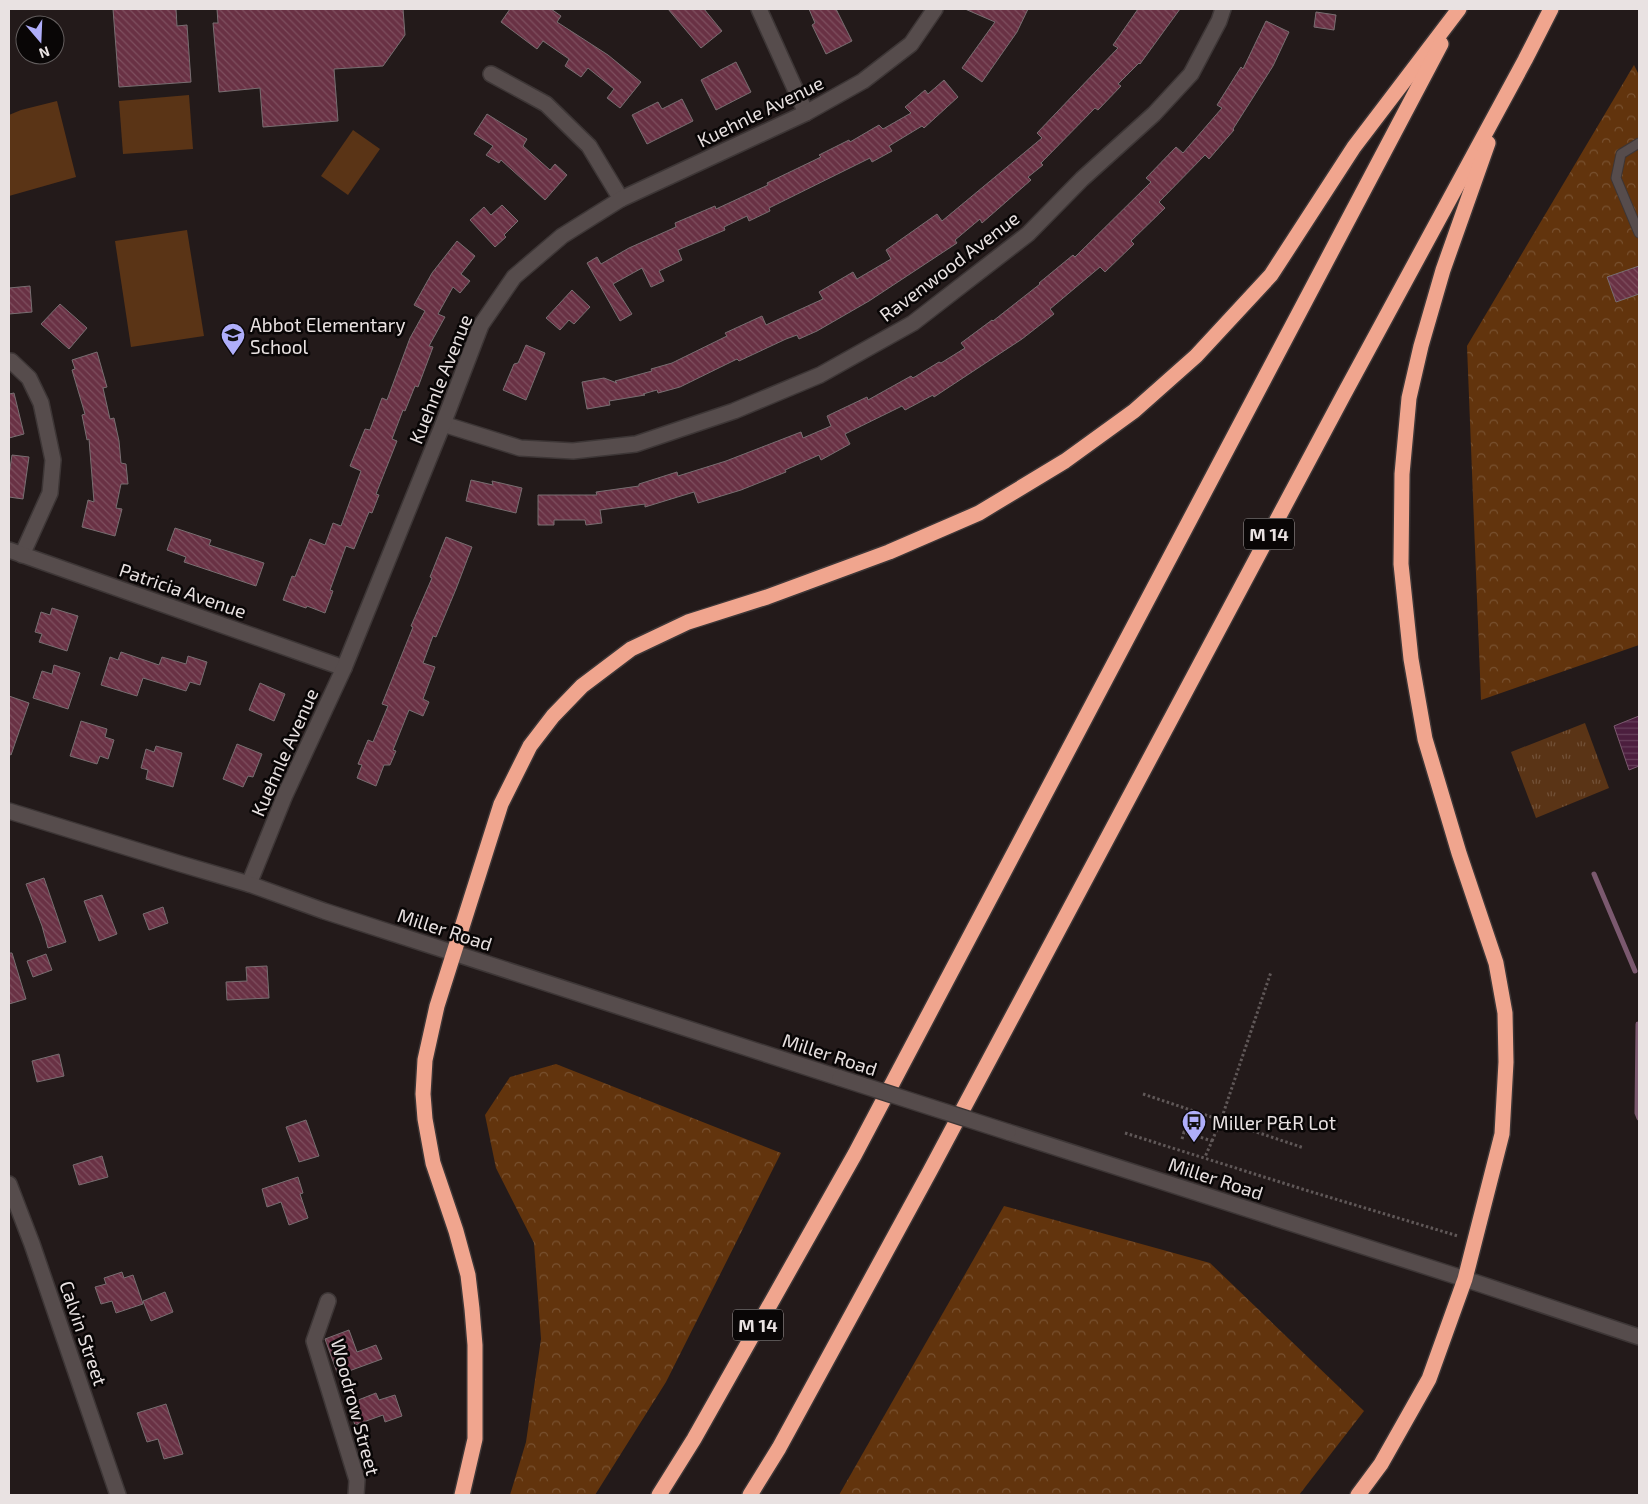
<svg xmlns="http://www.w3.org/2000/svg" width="1648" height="1504" font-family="'Exo 2',sans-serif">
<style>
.grass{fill:url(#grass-tufts)}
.forest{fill:url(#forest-crowns)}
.garden{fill:#5a3416}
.water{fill:url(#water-rules);stroke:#7b596f}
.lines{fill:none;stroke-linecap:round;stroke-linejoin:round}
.stream{stroke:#7b596f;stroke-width:5}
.building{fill:url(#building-back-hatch);stroke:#786e71}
.lane-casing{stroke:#3d3636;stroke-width:11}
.street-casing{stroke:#3d3636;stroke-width:18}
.secondary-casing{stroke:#3d3636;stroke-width:18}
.highway-casing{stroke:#3d3636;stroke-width:18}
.path{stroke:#605858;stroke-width:3;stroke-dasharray:2.5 2.5;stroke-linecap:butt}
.lane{stroke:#564c4c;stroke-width:9}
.street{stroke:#564c4c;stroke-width:15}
.secondary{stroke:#564c4c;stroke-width:15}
.highway{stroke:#f0a58e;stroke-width:15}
.secondary-bridge-casing{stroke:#3d3636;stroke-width:18;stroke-linecap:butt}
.secondary-bridge{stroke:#564c4c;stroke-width:15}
.labels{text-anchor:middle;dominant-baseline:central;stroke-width:5;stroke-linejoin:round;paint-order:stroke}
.shield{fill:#090606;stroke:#a6a0a0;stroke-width:1}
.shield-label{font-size:18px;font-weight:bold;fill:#e9e2e2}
.street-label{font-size:19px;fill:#e9e2e2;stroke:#090606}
.poi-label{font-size:19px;fill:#e9e2e2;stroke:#090606;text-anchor:start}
</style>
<defs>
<pattern id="grass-tufts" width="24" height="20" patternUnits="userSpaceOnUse" patternTransform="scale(1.25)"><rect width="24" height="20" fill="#5a3416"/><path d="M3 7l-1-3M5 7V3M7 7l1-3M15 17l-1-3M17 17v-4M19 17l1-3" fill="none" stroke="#725138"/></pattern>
<pattern id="forest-crowns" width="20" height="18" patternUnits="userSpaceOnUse" patternTransform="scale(1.25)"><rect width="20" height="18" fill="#62340d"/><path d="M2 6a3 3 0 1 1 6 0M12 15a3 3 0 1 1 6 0" fill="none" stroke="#785130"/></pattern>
<pattern id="water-rules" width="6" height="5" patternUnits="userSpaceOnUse" patternTransform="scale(1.25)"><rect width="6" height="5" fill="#4c1e3e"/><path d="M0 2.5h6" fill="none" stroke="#663e5a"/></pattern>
<pattern id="building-back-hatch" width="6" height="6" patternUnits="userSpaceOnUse" patternTransform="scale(1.25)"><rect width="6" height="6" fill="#693144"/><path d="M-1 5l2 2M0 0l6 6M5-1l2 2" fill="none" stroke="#7e4f5f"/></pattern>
</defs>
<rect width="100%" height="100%" fill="#231a1a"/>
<path class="grass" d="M 1585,723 L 1609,788 L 1536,818 L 1511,752 Z"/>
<g class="forest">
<path d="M 1634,65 L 1639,75 L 1639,645 L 1481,700 L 1467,346 Z"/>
<path d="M 556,1064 L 781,1153 L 666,1382 L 595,1495 L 510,1495 L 526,1442 L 541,1339 L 534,1243 L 496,1168 L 485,1115 L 510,1077 Z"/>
<path d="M 1004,1206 L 1210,1263 L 1364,1411 L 1299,1495 L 839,1495 Z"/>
</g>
<g class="garden">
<path d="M 189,95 L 193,149 L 123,154 L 119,101 Z"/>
<path d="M 57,101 L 76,177 L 9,196 L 9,115 L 21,110 Z"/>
<path d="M 353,130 L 380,149 L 348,195 L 321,176 Z"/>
<path d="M 187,230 L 204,336 L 131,347 L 115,241 Z"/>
</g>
<path class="water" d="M 1639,716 L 1639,766 L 1629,770 L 1614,726 Z"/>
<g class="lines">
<g class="stream">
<path d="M 1594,874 L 1635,971"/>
<path d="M 1638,1024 L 1637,1113 L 1639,1118"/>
</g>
</g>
<g class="building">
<path d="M 113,9 L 176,9 L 177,26 L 187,25 L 191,82 L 119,87 Z"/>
<path d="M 217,9 L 403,9 L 405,35 L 383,66 L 334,69 L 338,121 L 263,127 L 260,88 L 219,92 L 213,23 L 218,23 Z"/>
<path d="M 510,9 L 551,9 L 561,16 L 557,22 L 608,55 L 641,82 L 620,108 L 607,98 L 614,89 L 588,68 L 581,77 L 565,66 L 569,59 L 543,41 L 537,49 L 501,22 Z"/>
<path d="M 668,9 L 704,9 L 722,31 L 701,48 Z"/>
<path d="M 809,9 L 836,9 L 852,41 L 826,54 L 812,25 L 815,23 Z"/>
<path d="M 965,9 L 1028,9 L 1017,32 L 982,82 L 962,68 L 995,22 Z"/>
<path d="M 1138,9 L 1180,9 L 1140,64 L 1139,63 L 1118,84 L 1121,86 L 1098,110 L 1095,108 L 1041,163 L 1043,165 L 1028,177 L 1031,180 L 982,223 L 980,219 L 955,240 L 957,243 L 869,301 L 817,331 L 799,339 L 797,335 L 786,339 L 739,361 L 737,359 L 680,387 L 658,393 L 657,390 L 643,394 L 645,395 L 609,401 L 610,405 L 587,409 L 582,382 L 604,378 L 617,383 L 615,381 L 652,371 L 651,369 L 672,363 L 727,336 L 725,333 L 762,316 L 766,325 L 823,299 L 819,292 L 853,272 L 857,279 L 891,259 L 886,250 L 937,214 L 942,221 L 1042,138 L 1037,133 L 1118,48 L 1113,45 Z"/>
<path d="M 1316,12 L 1336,15 L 1334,30 L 1314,27 Z"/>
<path d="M 1266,21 L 1289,32 L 1273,66 L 1233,129 L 1234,130 L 1209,159 L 1205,155 L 1159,202 L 1165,208 L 1131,241 L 1134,244 L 1105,272 L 1100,267 L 1050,309 L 1054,314 L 1022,339 L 934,397 L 933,395 L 905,410 L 902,406 L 845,434 L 850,444 L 821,460 L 819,455 L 785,470 L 786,472 L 741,490 L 698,503 L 694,492 L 645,507 L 645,504 L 600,510 L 602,523 L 586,525 L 585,520 L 554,520 L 554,525 L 538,525 L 538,495 L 597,495 L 596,492 L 639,486 L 639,484 L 677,472 L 678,476 L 726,461 L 801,432 L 803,438 L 831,426 L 827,416 L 867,397 L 868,400 L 911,376 L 913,378 L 939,362 L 941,363 L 965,348 L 961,343 L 992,320 L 993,321 L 1040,284 L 1039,283 L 1073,255 L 1075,257 L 1151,182 L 1146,178 L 1176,147 L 1183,153 L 1222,108 L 1217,105 L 1241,67 L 1243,69 Z"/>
<path d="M 736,62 L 751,92 L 716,110 L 701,80 Z"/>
<path d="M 944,80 L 958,97 L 924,128 L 922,126 L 889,146 L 892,151 L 872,162 L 870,158 L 769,208 L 770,211 L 749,221 L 747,216 L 724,227 L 725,230 L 678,250 L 682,260 L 659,271 L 664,281 L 651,287 L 642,268 L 613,284 L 632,314 L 620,321 L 587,263 L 597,257 L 601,264 L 629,248 L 676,227 L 675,223 L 715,206 L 716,209 L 768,185 L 767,183 L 821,157 L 819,155 L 849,140 L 850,142 L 879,125 L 883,129 L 911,113 L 905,107 L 925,90 L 928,94 Z"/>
<path d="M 682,99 L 693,121 L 647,144 L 632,115 L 658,102 L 662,109 Z"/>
<path d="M 487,114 L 527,139 L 523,146 L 550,170 L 555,164 L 567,175 L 545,200 L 501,160 L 499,163 L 486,155 L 493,146 L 474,134 Z"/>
<path d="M 502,205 L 518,221 L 504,235 L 506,237 L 495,247 L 470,220 L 484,207 L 491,215 Z"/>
<path d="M 457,241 L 475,256 L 461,274 L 470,281 L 460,293 L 453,287 L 438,314 L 445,317 L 429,346 L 433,347 L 418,387 L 415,386 L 405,411 L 403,410 L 392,439 L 397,441 L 376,494 L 379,495 L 372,513 L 369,512 L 354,549 L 346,546 L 330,590 L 333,591 L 325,613 L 307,606 L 306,608 L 283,600 L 292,576 L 295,577 L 310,539 L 325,545 L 333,523 L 341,526 L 361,471 L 350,466 L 365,429 L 370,430 L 382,398 L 387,400 L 410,338 L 425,311 L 414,305 L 432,273 Z"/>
<path d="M 1639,266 L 1639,294 L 1616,302 L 1607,277 Z"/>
<path d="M 30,286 L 32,312 L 9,314 L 9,288 Z"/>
<path d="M 572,290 L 590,307 L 574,324 L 569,320 L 560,330 L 546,318 Z"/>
<path d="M 60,304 L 87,328 L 69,349 L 41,324 Z"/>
<path d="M 526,345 L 545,353 L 526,400 L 503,390 L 514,364 L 518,363 Z"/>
<path d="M 97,352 L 107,387 L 103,388 L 110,419 L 114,418 L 119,441 L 121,463 L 126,464 L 128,484 L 121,484 L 116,508 L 122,509 L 115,536 L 82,527 L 88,500 L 94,502 L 89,439 L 87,440 L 82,415 L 85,414 L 72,370 L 75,369 L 72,360 Z"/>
<path d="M 14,393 L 24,434 L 9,438 L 9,394 Z"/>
<path d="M 12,455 L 29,457 L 23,499 L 9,497 L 9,475 Z"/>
<path d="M 471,480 L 493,485 L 492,481 L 522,488 L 516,513 L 466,501 Z"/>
<path d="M 175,528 L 211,540 L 209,545 L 264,563 L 256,586 L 184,562 L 186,557 L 167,550 Z"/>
<path d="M 446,537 L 472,547 L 456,589 L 436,637 L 433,636 L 423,663 L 435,667 L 423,699 L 429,702 L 423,716 L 409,710 L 393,750 L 396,751 L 390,765 L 384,765 L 376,786 L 357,778 L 362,765 L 358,764 L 368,740 L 373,742 L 388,706 L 382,704 L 413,627 L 411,626 L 432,578 L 430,577 Z"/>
<path d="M 52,608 L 78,616 L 67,651 L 39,642 L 42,634 L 35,632 L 41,612 L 50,615 Z"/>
<path d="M 121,652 L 159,665 L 162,657 L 186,664 L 188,656 L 207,662 L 200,685 L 190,682 L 186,691 L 143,678 L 137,696 L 101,685 L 110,657 L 118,660 Z"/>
<path d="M 54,665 L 80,673 L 68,709 L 33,698 L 42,671 L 52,674 Z"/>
<path d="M 260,683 L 285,694 L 274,721 L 249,710 Z"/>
<path d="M 9,696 L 29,703 L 11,755 L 9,754 Z"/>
<path d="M 81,721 L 107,729 L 105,737 L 114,740 L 108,759 L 100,756 L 97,764 L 70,756 Z"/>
<path d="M 237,744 L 262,754 L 253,777 L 248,776 L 243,787 L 223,779 Z"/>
<path d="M 156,746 L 182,753 L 173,787 L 146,779 L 148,770 L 141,768 L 146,749 L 154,752 Z"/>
<path d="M 44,878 L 66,942 L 48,948 L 42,926 L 26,884 Z"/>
<path d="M 102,895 L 117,934 L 99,941 L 84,901 Z"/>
<path d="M 163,907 L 168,923 L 149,930 L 143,914 Z"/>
<path d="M 9,953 L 12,953 L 26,999 L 9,1004 Z"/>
<path d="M 46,954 L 52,970 L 33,977 L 27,961 Z"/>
<path d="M 267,966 L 269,998 L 227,1000 L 226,982 L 247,981 L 246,967 Z"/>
<path d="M 59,1054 L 64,1076 L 37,1082 L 32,1061 Z"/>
<path d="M 306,1120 L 319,1156 L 299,1162 L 286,1127 Z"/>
<path d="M 102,1156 L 108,1177 L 79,1185 L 73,1165 Z"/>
<path d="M 298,1177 L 303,1193 L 300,1194 L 308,1218 L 289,1225 L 281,1202 L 267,1207 L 262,1189 Z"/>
<path d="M 122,1272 L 124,1278 L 133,1275 L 143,1304 L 116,1313 L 112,1301 L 101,1304 L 95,1287 L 106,1284 L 104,1278 Z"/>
<path d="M 165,1292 L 173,1312 L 151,1321 L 143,1301 Z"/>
<path d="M 349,1330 L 357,1352 L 376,1345 L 382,1359 L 338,1375 L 325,1339 Z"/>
<path d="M 376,1393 L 379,1400 L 395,1395 L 402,1416 L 385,1422 L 383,1415 L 355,1425 L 348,1404 Z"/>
<path d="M 166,1404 L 183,1454 L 164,1459 L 158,1439 L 147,1442 L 137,1413 Z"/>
</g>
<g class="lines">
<defs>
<path id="lane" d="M 1639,143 L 1621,154 L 1616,178 L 1639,233"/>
<g id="street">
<path d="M 759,9 L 806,113"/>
<path d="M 491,74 L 546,104 L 589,146 L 621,199"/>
<path d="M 9,361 L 11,361 L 29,378 L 41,403 L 53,460 L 50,493 L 22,555"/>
<path d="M 443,424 L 520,448 L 573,451 L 636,444 L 734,411 L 820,375 L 913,323 L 1028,234 L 1082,179 L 1154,114 L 1191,74 L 1219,21 L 1223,9"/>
<path d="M 9,550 L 344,668"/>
<path d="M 249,884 L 285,795 L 344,668 L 443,424 L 481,325 L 514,277 L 562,236 L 621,199 L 806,113 L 863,81 L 911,44 L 935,9"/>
<path d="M 9,1184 L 32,1244 L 118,1495"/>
<path d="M 328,1301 L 314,1341 L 357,1480 L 356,1495"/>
</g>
<g id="secondary">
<path d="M 9,811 L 181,864 L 249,884 L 324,911 L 840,1078"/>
<path d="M 1008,1132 L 1465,1279 L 1639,1337"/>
</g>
<g id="highway">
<path d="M 462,1495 L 475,1439 L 475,1345 L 472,1309 L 468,1275 L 456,1231 L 433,1163 L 425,1119 L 423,1094 L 425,1060 L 437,1006 L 501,804 L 530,746 L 553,716 L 582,686 L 631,649 L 688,622 L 767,597 L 889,552 L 979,513 L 1065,461 L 1134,411 L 1196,356 L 1271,275 L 1354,147 L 1459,9"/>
<path d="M 659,1495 L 694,1439 L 855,1154 L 1441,44"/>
<path d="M 750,1495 L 779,1448 L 930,1171 L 1343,396 L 1525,60 L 1551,9"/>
<path d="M 1358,1495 L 1381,1464 L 1429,1379 L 1465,1279 L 1502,1134 L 1506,1062 L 1505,1013 L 1496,963 L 1459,853 L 1425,739 L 1411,659 L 1401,564 L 1402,474 L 1409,398 L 1421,346 L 1443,270 L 1488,143"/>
</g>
</defs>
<use href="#lane" class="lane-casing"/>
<use href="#street" class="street-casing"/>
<use href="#secondary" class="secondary-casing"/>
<use href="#highway" class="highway-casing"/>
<g class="path">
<path d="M 1143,1094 L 1304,1148"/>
<path d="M 1125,1133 L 1302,1189 L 1458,1236"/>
<path d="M 1182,1139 L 1184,1132 L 1212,1141 L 1205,1157"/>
<path d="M 1212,1141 L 1221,1120 L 1271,972"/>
</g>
<use href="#lane" class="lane"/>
<use href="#street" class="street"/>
<use href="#secondary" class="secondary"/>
<use href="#highway" class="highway"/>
<defs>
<path id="secondary-bridge" d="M 840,1078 L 1008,1132"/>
</defs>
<use href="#secondary-bridge" class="secondary-bridge-casing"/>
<use href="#secondary-bridge" class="secondary-bridge"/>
</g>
<defs>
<symbol id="school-pin" viewBox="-11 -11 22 30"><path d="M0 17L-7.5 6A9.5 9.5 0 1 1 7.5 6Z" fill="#afaefa" stroke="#090606"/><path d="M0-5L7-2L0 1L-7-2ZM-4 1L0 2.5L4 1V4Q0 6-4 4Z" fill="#111"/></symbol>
<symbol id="bus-pin" viewBox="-11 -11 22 30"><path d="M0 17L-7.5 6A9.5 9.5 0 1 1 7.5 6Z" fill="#afaefa" stroke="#090606"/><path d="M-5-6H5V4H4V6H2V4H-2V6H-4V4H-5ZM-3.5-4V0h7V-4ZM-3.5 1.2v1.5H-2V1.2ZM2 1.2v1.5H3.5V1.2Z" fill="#111"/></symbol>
</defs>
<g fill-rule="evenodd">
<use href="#school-pin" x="219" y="321" width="28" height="38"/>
<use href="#bus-pin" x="1180" y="1108" width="28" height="38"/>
</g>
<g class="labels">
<g class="shield">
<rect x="1244" y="518.5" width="50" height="31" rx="4"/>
<rect x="733" y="1309.5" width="50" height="31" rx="4"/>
</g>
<g class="shield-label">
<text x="1269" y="534">M 14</text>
<text x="758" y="1325">M 14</text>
</g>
<g class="street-label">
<text transform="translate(760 111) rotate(-26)">Kuehnle Avenue</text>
<text transform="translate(949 266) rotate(-37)">Ravenwood Avenue</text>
<text transform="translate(440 379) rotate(-68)">Kuehnle Avenue</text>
<text transform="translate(183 590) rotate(19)">Patricia Avenue</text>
<text transform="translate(284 752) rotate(-66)">Kuehnle Avenue</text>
<text transform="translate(445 929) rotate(18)">Miller Road</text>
<text transform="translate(830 1054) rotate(18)">Miller Road</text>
<text transform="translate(1216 1178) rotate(18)">Miller Road</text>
<text transform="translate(84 1333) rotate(71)">Calvin Street</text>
<text transform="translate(356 1407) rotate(75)">Woodrow Street</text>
</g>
<g class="poi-label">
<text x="250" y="324">Abbot Elementary<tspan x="250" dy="22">School</tspan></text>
<text x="1212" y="1122">Miller P&amp;R Lot</text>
</g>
</g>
<rect width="1648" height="1504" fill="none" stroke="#e9e2e2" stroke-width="20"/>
<g transform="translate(40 40) rotate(161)"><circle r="24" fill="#090606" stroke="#635e5e"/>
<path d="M0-4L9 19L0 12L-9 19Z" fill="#afaefa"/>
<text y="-8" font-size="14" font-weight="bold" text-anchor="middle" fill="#e9e2e2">N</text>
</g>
</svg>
